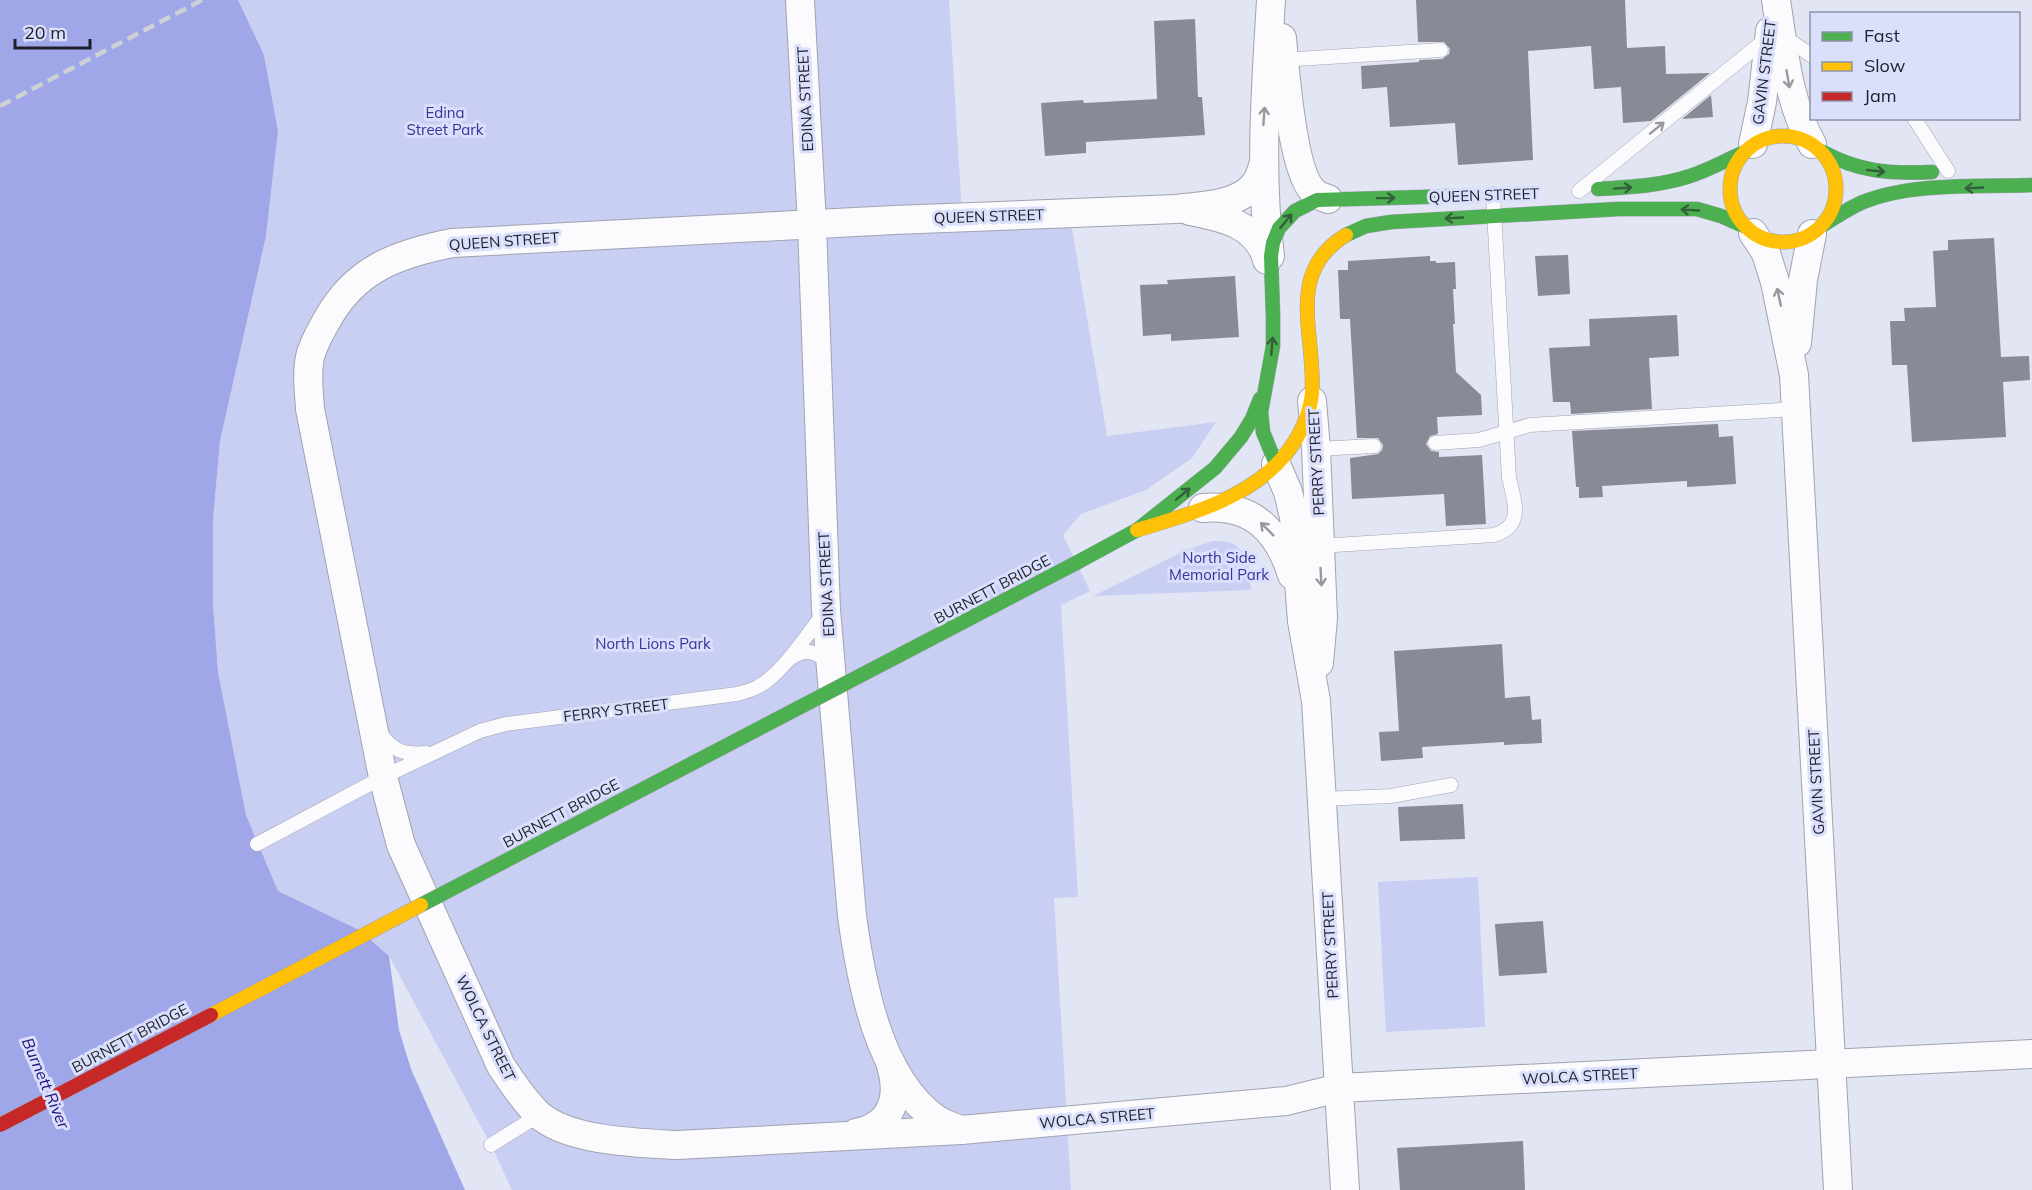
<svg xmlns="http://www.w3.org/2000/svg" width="2032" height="1190" font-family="Mulish,sans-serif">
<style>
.green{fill:#c9cef3}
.water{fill:#a0a7e8}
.building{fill:#888a95}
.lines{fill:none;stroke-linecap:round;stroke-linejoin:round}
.lane-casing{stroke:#a1a3af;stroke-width:15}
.street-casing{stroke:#a1a3af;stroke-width:30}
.fast-casing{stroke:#a1a3af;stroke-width:15}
.slow-casing{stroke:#a1a3af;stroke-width:15}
.lane{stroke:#fbfbfd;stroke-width:14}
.street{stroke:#fbfbfd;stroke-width:28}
.fast{stroke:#4caf50;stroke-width:14}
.slow{stroke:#ffc107;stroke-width:14}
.rail{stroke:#cfd0d5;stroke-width:4.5;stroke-dasharray:12 6;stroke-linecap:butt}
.fast-bridge-casing{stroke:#a1a3af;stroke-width:15;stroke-linecap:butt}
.slow-bridge-casing{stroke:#a1a3af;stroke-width:15;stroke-linecap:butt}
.jam-bridge-casing{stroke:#a1a3af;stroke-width:15;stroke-linecap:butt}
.fast-bridge{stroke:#4caf50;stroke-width:14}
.slow-bridge{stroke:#ffc107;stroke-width:14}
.jam-bridge{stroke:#c62828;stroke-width:14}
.oneway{stroke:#98989e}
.oneway2{stroke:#33603b}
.labels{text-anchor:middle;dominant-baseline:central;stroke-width:6;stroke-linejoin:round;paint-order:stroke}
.street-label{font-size:15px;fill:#1e1f2a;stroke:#dadffc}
.park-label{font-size:15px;fill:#383398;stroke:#dadffc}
.water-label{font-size:16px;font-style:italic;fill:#220e77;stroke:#dadffc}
</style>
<rect width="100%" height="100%" fill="#e2e5f4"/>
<g class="green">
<path d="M 238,0 L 949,0 L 962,215 L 1069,211 L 1107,436 L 1216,422 L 1192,458 L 1146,490 L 1081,514 L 1063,535 L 1090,591 L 1061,605 L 1078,897 L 1054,898 L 1071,1190 L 512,1190 L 491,1145 L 389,956 L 359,930 L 278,891 L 246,815 L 218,672 L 213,604 L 213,520 L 220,441 L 266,236 L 278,131 L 264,55 Z"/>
<path d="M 1213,541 C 1247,539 1249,562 1251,590 L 1093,596 L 1186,550 Z"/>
<path d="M 1478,877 L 1485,1027 L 1386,1032 L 1378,882 Z"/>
</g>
<path class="water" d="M 0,0 L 238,0 L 264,55 L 278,131 L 266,236 L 220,441 L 213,520 L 213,604 L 218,672 L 246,815 L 278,891 L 359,930 L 389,956 L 399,1030 L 411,1069 L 465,1190 L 0,1190 Z"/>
<g class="building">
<path d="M 1416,0 L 1625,0 L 1627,48 L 1665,46 L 1666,74 L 1710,73 L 1651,121 L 1623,123 L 1621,87 L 1594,89 L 1591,46 L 1528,51 L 1533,160 L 1458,165 L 1455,123 L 1390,127 L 1387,87 L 1362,89 L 1361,66 L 1419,62 L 1419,60 L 1442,59 L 1449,54 L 1450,49 L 1444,42 L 1418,42 Z"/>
<path d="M 1195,19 L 1198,97 L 1202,97 L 1205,135 L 1086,142 L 1086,153 L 1045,156 L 1041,103 L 1083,100 L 1084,103 L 1157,99 L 1154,21 Z"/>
<path d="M 1711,95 L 1713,117 L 1682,119 Z"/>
<path d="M 1994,238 L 2001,357 L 2029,356 L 2030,380 L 2003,382 L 2006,437 L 1912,442 L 1907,365 L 1892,365 L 1890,321 L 1905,321 L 1904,308 L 1936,307 L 1933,251 L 1948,250 L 1948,240 Z"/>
<path d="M 1568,255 L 1570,294 L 1538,296 L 1535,256 Z"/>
<path d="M 1430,256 L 1430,261 L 1436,261 L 1436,263 L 1455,262 L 1456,289 L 1453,289 L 1455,324 L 1453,324 L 1456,372 L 1481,395 L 1482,415 L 1437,417 L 1438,434 L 1430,436 L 1426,444 L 1431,451 L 1439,452 L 1439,457 L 1482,455 L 1486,524 L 1446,526 L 1444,494 L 1352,499 L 1350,458 L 1378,454 L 1382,450 L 1383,445 L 1378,438 L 1357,438 L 1350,319 L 1340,319 L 1338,270 L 1348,270 L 1348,261 Z"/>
<path d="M 1235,276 L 1239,337 L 1171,341 L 1171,334 L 1143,336 L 1140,285 L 1168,284 L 1167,280 Z"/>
<path d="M 1677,315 L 1679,356 L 1649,358 L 1652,409 L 1571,414 L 1570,402 L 1553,402 L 1549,348 L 1590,346 L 1589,319 Z"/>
<path d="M 1718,424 L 1719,437 L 1733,436 L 1736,484 L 1687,487 L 1687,481 L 1602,486 L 1603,497 L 1579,498 L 1579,487 L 1576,487 L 1572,431 Z"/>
<path d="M 1502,644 L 1505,698 L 1530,696 L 1532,720 L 1541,719 L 1542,743 L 1504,745 L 1504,742 L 1422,747 L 1423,758 L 1381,761 L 1379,732 L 1399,731 L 1394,651 Z"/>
<path d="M 1463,804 L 1465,839 L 1400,841 L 1398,807 Z"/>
<path d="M 1543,921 L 1547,973 L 1499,976 L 1495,924 Z"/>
<path d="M 1523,1141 L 1525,1190 L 1400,1190 L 1397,1148 Z"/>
</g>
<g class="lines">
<defs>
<g id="lane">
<path d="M 1783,36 L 1812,56"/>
<path d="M 1281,60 L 1441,50"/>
<path d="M 1914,118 L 1948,171"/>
<path d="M 1579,191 L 1766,39"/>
<path d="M 1435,443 L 1479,440 L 1530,425 L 1796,409"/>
<path d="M 1316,449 L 1374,446"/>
<path d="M 1319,546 L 1494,535 C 1525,526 1514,501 1509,478 L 1493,194"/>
<path d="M 789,659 C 804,648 819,650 828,665"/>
<path d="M 379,732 C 393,751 403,755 426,753"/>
<path d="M 1322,799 L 1391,796 L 1451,785"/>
<path d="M 257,844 L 383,777 L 480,731 L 506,724 L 737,694 C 744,692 753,690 759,686 C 783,673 808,633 825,612"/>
<path d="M 491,1145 L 539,1115"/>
</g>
<g id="street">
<path d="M 800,0 L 812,225 L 826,610 L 852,916 C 861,981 878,1078 936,1119 C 943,1124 953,1127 961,1130"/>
<path d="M 1776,0 C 1784,50 1787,99 1812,144"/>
<path d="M 1282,38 C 1285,69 1292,175 1315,193 C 1318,196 1324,197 1328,199"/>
<path d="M 1753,144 L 1762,102 L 1770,31"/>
<path d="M 1264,162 C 1262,169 1260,178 1255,184 C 1238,206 1201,206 1176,209 L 894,220 L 452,243 C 397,254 355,269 327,320 C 321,330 315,342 311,353 C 306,371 309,391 310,409 L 383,777 L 401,845 L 501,1066 C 512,1082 523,1100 538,1114 C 567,1141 638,1143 677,1145 L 961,1130 L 1286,1101 L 1339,1088 L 2032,1054"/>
<path d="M 1190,211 C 1221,217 1258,224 1267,260"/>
<path d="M 1753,233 L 1766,253 L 1775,282 L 1794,375 L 1838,1190"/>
<path d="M 1270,256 C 1259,170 1266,86 1271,0"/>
<path d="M 1797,343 L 1803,280 L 1812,234"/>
<path d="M 1312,401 L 1316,449 L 1323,618 L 1319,663"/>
<path d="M 1276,464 L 1288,492 L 1294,517 L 1302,621 L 1316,701 L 1345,1190"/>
<path d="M 1203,508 C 1252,504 1278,530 1292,575"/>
<path d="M 856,1133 C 891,1126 901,1099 891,1066"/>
</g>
<g id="fast">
<path d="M 1821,151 C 1859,172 1889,174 1932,172"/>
<path d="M 1598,189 C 1629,187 1660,186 1690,176 C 1709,170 1726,160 1745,152"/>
<path d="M 1823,225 C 1836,217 1849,208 1863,202 C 1913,182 1979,187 2032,185"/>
<path d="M 1346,235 L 1366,226 L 1391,222 L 1618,209 L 1697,209 L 1721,216 L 1746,227"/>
<path d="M 1276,464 L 1263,432 L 1261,412 L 1273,346 L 1273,316 L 1271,256 L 1273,243 L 1279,228 L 1295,211 L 1317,200 L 1457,196"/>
<path d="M 1078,562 L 1137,530 L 1215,468 L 1241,437 L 1252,419 L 1260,399"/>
</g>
<g id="slow">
<circle cx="1783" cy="189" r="53"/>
<path d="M 1137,530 C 1188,515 1250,498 1285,455 C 1299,438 1310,415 1312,393 C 1316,334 1284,273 1346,235"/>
</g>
</defs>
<use href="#lane" class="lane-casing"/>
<use href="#street" class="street-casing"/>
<use href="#fast" class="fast-casing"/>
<use href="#slow" class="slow-casing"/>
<use href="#lane" class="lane"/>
<use href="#street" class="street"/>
<use href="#fast" class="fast"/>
<use href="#slow" class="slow"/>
<path class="rail" d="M 0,106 L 202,0"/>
<defs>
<path id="fast-bridge" d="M 421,905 L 1078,562"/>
<path id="slow-bridge" d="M 211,1015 L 421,905"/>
<path id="jam-bridge" d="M 0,1125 L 211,1015"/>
</defs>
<use href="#fast-bridge" class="fast-bridge-casing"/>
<use href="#slow-bridge" class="slow-bridge-casing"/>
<use href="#jam-bridge" class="jam-bridge-casing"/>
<use href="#fast-bridge" class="fast-bridge"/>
<use href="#slow-bridge" class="slow-bridge"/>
<use href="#jam-bridge" class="jam-bridge"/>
</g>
<defs><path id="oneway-shaft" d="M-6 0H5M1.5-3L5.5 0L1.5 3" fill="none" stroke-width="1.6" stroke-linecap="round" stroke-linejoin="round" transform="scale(1.5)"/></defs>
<g class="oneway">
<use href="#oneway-shaft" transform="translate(1788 79) rotate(80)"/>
<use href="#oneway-shaft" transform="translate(1264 116) rotate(-86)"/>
<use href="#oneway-shaft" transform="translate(1657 128) rotate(-39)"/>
<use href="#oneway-shaft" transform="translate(1779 297) rotate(-102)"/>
<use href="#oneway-shaft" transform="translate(1267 529) rotate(-135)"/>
<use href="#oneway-shaft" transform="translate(1321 577) rotate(87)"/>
</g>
<g class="oneway2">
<use href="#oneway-shaft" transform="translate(1876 171) rotate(6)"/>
<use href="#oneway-shaft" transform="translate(1623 188) rotate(-4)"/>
<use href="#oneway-shaft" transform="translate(1974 188) rotate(177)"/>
<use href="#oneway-shaft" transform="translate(1386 198) rotate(-1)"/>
<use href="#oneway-shaft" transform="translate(1690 210) rotate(-177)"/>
<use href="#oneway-shaft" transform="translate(1454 218) rotate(177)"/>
<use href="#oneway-shaft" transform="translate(1286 221) rotate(-51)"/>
<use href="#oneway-shaft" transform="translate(1272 346) rotate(-85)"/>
<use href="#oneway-shaft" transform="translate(1183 494) rotate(-39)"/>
</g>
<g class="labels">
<g class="street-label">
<text transform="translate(1764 72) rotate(-83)">GAVIN STREET</text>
<text transform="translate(805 99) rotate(-93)">EDINA STREET</text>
<text transform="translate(1484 195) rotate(-2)">QUEEN STREET</text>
<text transform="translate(989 216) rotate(-2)">QUEEN STREET</text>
<text transform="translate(504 241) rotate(-4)">QUEEN STREET</text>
<text transform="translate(1316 462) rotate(-93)">PERRY STREET</text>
<text transform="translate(826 584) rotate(-93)">EDINA STREET</text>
<text transform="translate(992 589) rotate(-28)">BURNETT BRIDGE</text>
<text transform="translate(616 710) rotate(-7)">FERRY STREET</text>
<text transform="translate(1816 782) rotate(-93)">GAVIN STREET</text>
<text transform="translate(561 813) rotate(-28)">BURNETT BRIDGE</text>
<text transform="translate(1330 945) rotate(-93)">PERRY STREET</text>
<text transform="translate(486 1028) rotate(64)">WOLCA STREET</text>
<text transform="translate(130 1038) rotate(-28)">BURNETT BRIDGE</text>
<text transform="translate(1580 1076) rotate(-3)">WOLCA STREET</text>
<text transform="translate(1097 1118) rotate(-5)">WOLCA STREET</text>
</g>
<g class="park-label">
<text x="445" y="112">Edina<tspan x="445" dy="17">Street Park</tspan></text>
<text x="1219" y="557">North Side<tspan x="1219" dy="17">Memorial Park</tspan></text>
<text x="653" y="643">North Lions Park</text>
</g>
<g class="water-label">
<text transform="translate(46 1083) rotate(67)">Burnett River</text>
</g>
</g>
<rect x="1810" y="12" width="210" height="108" fill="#dadffc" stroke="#8f92a8" stroke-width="1.5"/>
<rect x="1822" y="32" width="30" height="9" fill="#4caf50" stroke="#8f92a8" stroke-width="1.5"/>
<text x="1864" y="42" font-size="18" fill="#1e1f2a">Fast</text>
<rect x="1822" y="62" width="30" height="9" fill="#ffc107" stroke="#8f92a8" stroke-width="1.5"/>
<text x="1864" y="72" font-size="18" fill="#1e1f2a">Slow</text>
<rect x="1822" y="92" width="30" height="9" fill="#c62828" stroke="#8f92a8" stroke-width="1.5"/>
<text x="1864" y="102" font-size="18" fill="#1e1f2a">Jam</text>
<path d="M15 39v9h75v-9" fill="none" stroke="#1e1f2a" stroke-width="3"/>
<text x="24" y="39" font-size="18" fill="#1e1f2a" stroke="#dadffc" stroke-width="4.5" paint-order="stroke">20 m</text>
</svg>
